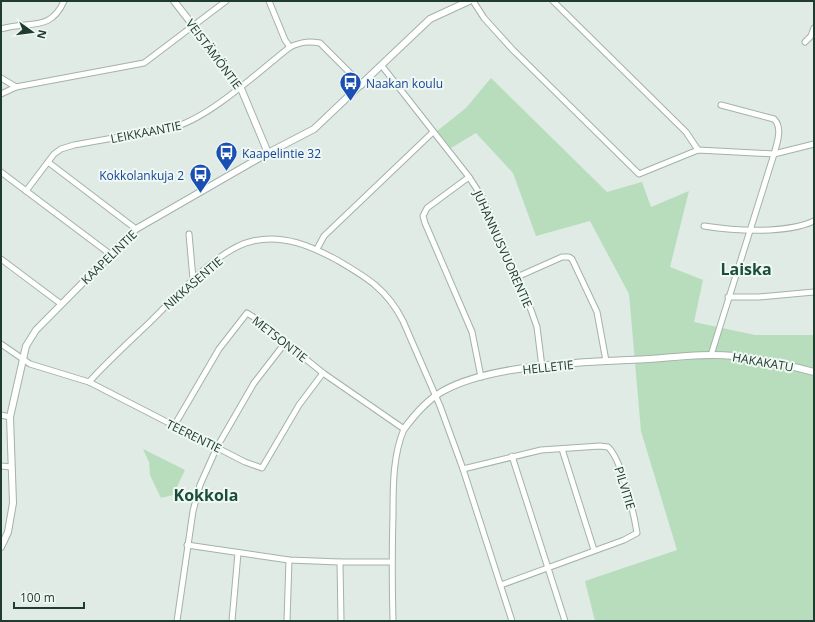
<svg xmlns="http://www.w3.org/2000/svg" width="815" height="622" font-family="'Open Sans',sans-serif">
<style>
.green{fill:#b7ddbc}
.lines{fill:none;stroke-linecap:round;stroke-linejoin:round}
.minor-casing{stroke:#a2b3aa;stroke-width:7}
.tertiary-casing{stroke:#a2b3aa;stroke-width:8}
.minor{stroke:#fff;stroke-width:5}
.tertiary{stroke:#fff;stroke-width:6}
.labels{text-anchor:middle;dominant-baseline:central;stroke-width:4;stroke-linejoin:round;paint-order:stroke}
.street-label{font-size:12px;fill:#203c30;stroke:#f0f8f3}
.transit-label{font-size:12px;fill:#164399;stroke:#f0f8f3;text-anchor:start}
.district-label{font-size:16px;font-weight:bold;fill:#1b4e3a;stroke:#f0f8f3}
</style>
<rect width="100%" height="100%" fill="#dfebe4"/>
<g class="green">
<path d="M 491,78 L 607,192 L 642,182 L 651,207 L 689,191 L 670,267 L 703,280 L 694,322 L 755,335 L 814,335 L 814,621 L 595,621 L 585,581 L 677,550 L 641,431 L 629,294 L 590,221 L 536,236 L 513,173 L 476,133 L 451,148 L 437,131 L 466,108 Z"/>
<path d="M 143,449 L 185,470 L 173,495 L 161,498 L 150,475 L 149,462 Z"/>
</g>
<g class="lines">
<defs>
<g id="minor">
<path d="M 269,1 L 285,40 L 290,47"/>
<path d="M 473,1 L 484,18 L 513,50 L 639,174 L 698,150 L 774,154 L 814,144"/>
<path d="M 553,1 L 686,132 L 698,150"/>
<path d="M 1,29 C 28,20 50,33 64,1"/>
<path d="M 805,42 L 811,36 L 814,28"/>
<path d="M 382,66 L 469,177 L 482,197 L 531,310 L 537,327 L 542,367"/>
<path d="M 1,78 L 16,87"/>
<path d="M 1,94 L 16,87 L 144,63 L 226,1"/>
<path d="M 48,162 L 136,229"/>
<path d="M 1,172 L 110,254"/>
<path d="M 469,177 L 427,208 L 423,216 L 425,223 L 472,332 L 481,377"/>
<path d="M 26,191 L 54,154 L 61,149 L 74,145 L 175,127 C 213,115 258,72 290,47 C 301,42 308,41 320,43 L 362,85"/>
<path d="M 704,226 C 736,231 785,234 814,221"/>
<path d="M 189,234 L 193,279"/>
<path d="M 317,249 L 324,236 L 433,132"/>
<path d="M 1,259 L 61,304"/>
<path d="M 517,277 L 562,257 L 569,257 L 572,259 L 597,312 L 606,361"/>
<path d="M 728,297 L 759,297 L 814,292"/>
<path d="M 1,344 L 30,364 L 89,382 L 245,462 L 262,468 L 299,405 L 323,373"/>
<path d="M 711,355 L 774,154 C 777,143 783,128 774,119 L 721,105"/>
<path d="M 89,382 C 108,361 129,342 149,323 C 175,298 218,248 253,241 C 283,234 311,246 337,260 C 366,277 387,289 403,321 L 440,406 L 463,469 L 512,621"/>
<path d="M 1,415 L 10,417"/>
<path d="M 174,426 L 219,349 L 247,313 L 255,318 L 323,373 L 404,429 C 393,455 393,485 393,514 C 392,549 392,585 393,621"/>
<path d="M 562,449 L 594,550"/>
<path d="M 512,456 L 565,621"/>
<path d="M 1,466 L 11,467"/>
<path d="M 463,469 L 541,450 L 600,446 L 608,447 C 622,460 634,514 637,533 L 624,540 L 501,585"/>
<path d="M 187,545 L 289,560 L 340,562 L 391,562"/>
<path d="M 340,562 L 341,621"/>
<path d="M 177,621 L 193,511 L 200,485 L 217,447 L 254,383 L 285,343"/>
<path d="M 232,621 L 238,553"/>
<path d="M 287,621 L 289,560"/>
</g>
<g id="tertiary">
<path d="M 174,1 L 240,86 L 268,153"/>
<path d="M 404,429 C 415,414 427,400 443,391 C 493,363 591,362 649,359 C 677,357 706,353 734,356 C 761,359 788,365 814,372"/>
<path d="M 1,547 L 8,532 L 13,503 L 10,417 L 26,346 L 36,330 L 136,229 L 268,153 L 314,129 L 430,19 L 469,1"/>
</g>
</defs>
<use href="#minor" class="minor-casing"/>
<use href="#tertiary" class="tertiary-casing"/>
<use href="#minor" class="minor"/>
<use href="#tertiary" class="tertiary"/>
</g>
<defs>
<symbol id="bus-pin" viewBox="-11 -11 22 30"><path d="M0 17L-7.5 6A9.5 9.5 0 1 1 7.5 6Z" fill="#1a4fb4" stroke="#f0f8f3"/><path d="M-5-6H5V4H4V6H2V4H-2V6H-4V4H-5ZM-3.5-4V0h7V-4ZM-3.5 1.2v1.5H-2V1.2ZM2 1.2v1.5H3.5V1.2Z" fill="#fff"/></symbol>
</defs>
<g fill-rule="evenodd">
<use href="#bus-pin" x="338" y="70" width="25" height="34"/>
<use href="#bus-pin" x="214" y="140" width="25" height="34"/>
<use href="#bus-pin" x="188" y="162" width="25" height="34"/>
</g>
<g class="labels">
<g class="street-label">
<text transform="translate(214 54) rotate(53)">VEISTÄMÖNTIE</text>
<text transform="translate(146 132) rotate(-11)">LEIKKAANTIE</text>
<text transform="translate(503 249) rotate(66)">JUHANNUSVUORENTIE</text>
<text transform="translate(109 257) rotate(-44)">KAAPELINTIE</text>
<text transform="translate(193 283) rotate(-41)">NIKKASENTIE</text>
<text transform="translate(280 339) rotate(38)">METSONTIE</text>
<text transform="translate(763 362) rotate(10)">HAKAKATU</text>
<text transform="translate(548 367) rotate(-6)">HELLETIE</text>
<text transform="translate(194 436) rotate(26)">TEERENTIE</text>
<text transform="translate(625 488) rotate(73)">PILVITIE</text>
</g>
<g class="transit-label">
<text x="366" y="83">Naakan koulu</text>
<text x="242" y="153">Kaapelintie 32</text>
<text x="184" y="175" text-anchor="end">Kokkolankuja 2</text>
</g>
<g class="district-label">
<text x="746" y="269">Laiska</text>
<text x="206" y="495">Kokkola</text>
</g>
</g>
<rect width="815" height="622" fill="none" stroke="#203c30" stroke-width="4"/>
<g transform="translate(32 32) rotate(104)" stroke="#f0f8f3" stroke-width="3" paint-order="stroke">
<path d="M0-3L7 15L0 10L-7 15Z" fill="#203c30"/>
<text y="-6" font-size="11" font-weight="bold" text-anchor="middle" fill="#203c30">N</text>
</g>
<path d="M14 602v6h70v-6" fill="none" stroke="#203c30" stroke-width="2"/>
<text x="20" y="602" font-size="12" fill="#203c30" stroke="#f0f8f3" stroke-width="3" paint-order="stroke">100 m</text>
</svg>
